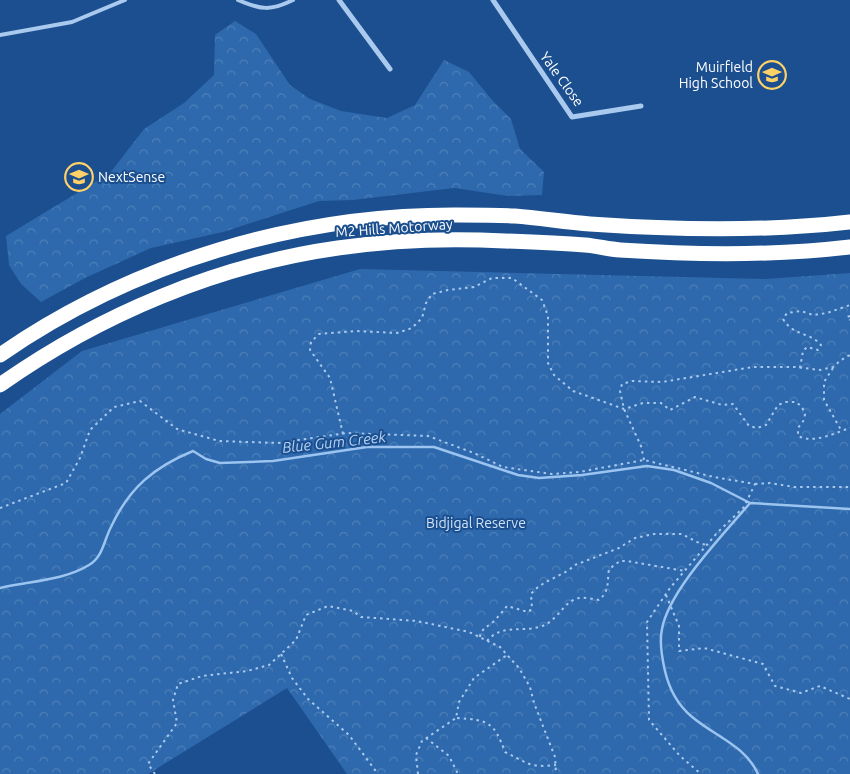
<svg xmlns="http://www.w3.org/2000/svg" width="850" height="774" font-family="Ubuntu,sans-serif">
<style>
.forest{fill:url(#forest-crowns)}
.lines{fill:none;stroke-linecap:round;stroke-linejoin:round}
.stream{stroke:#9cc4f0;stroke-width:2.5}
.path{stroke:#a9c9ee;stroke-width:2;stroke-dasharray:2.5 4;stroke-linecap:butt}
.service{stroke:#a9c9ee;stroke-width:4}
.minor{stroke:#a9c9ee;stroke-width:5}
.motorway{stroke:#fff;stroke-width:15}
.labels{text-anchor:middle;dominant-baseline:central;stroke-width:4;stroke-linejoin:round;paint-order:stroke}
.poi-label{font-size:14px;fill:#fff;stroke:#1b4f8f;text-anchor:end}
.street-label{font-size:14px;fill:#fff;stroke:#1b4f8f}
.park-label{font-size:14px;fill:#cfe3fa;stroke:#1b4f8f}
.water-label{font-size:15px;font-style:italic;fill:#b5d3f5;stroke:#1b4f8f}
</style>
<defs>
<pattern id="forest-crowns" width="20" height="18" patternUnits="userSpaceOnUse" patternTransform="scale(1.25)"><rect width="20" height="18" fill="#2e69ad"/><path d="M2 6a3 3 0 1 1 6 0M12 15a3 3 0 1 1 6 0" fill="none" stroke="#4d80b9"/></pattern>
</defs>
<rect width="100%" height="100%" fill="#1b4f8f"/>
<g class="forest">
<path d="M 235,21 L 256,34 L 290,85 L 310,99 L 341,111 L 387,118 L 415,105 L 444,60 L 469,72 L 492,100 L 511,119 L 520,149 L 544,172 L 542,195 L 508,196 L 454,188 L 353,200 L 319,201 L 223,232 L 151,248 L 85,278 L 41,302 L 21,284 L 9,265 L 6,236 L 110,173 L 144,129 L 184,103 L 214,75 L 215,35 Z"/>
<path d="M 360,269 L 766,279 L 850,273 L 850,774 L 347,774 L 287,688 L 148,774 L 0,774 L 0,414 L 82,351 Z"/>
</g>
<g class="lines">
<g class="stream">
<path d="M 0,588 C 28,581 63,581 89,565 C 103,557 104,540 111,527 C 129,488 154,467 193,451 L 206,459 L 220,463 L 273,461 L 367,447 L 434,447 L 518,475 L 539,478 L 582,475 L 647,466 L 674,470 L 711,483 L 750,503"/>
<path d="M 758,774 C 745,745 714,736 691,716 C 677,704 669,688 665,671 C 662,658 659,642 662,629 C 669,590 724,534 750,503 L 850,509"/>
</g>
<g class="path">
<path d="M 850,316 L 847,317 L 850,320"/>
<path d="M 800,368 L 803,351 L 807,347 L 818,350 L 821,345 C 810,332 793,336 783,319 L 787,313 L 801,311 L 813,315 L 827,313 L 850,305"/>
<path d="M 833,368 L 824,382 L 824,400 L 841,430"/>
<path d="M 343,434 L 330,378 L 310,350 L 311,342 L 319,334 L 356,331 L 397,333 L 412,328 L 422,318 L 426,303 L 432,294 L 448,290 L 474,287 L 492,278 L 512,278 L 542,300 L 548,316 L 548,363 L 554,375 L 573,391 L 624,409 L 643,403 L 661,403 L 670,410 L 695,397 L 722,405 L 733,404 L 749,426 L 757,428 L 766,425 L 778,405 L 786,402 L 796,402 L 802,407 L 805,414 L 804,420 L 798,428 L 798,436 C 815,444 834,433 850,428"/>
<path d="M 644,460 L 641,446 L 624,409 L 620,391 L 622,384 L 632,381 L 662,382 L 753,367 L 795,367 L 820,370 L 833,367 L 841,360 L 850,355"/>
<path d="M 755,484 L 770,483 L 794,487 L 850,487"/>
<path d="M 0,508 L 66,483 L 80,458 L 90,430 L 114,407 L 140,401 L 177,429 L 219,441 L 278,443 L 347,433 L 428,436 L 474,453 L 503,467 L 552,474 L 579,472 L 644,460 L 714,477 L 755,484 L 744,507 L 717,533 L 670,588 L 647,622 L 649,720 L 680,756 L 701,774"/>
<path d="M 666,595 L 679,626 L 679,651 L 704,648 L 763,664 L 775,686 L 801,693 L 820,686 L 850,699"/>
<path d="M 480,637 C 481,629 487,627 493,622 C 498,617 503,611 507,606 L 528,612 L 532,609 L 531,594 C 542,580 562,577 575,565 L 619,548 L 635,538 L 654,534 L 682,534 L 697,542 L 706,545"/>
<path d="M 487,641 C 501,624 521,632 539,627 C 557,623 563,601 579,598 C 585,597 593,599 599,600 C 610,591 607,581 609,569 L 620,561 L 627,561 L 685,571"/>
<path d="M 281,654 L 292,678 L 308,699 L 349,735 L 378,774"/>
<path d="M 457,718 C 489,720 494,722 505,752 C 513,756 520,760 527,763 C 536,767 547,766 556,765"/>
<path d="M 426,738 L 449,756 L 458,774"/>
<path d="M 155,774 L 148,764 L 177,723 L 173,700 L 178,684 L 202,676 L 247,671 L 269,665 L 296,640 L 306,615 L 328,606 L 353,611 L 361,617 L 417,621 L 469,632 L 500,647 L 519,668 L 530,687 L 534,703 L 555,757 L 556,774"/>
<path d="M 418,774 L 416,755 L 422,741 L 456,718 L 459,702 L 474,678 L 507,655"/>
</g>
<g class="service">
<path d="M 238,0 C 261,10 271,11 293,0"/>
<path d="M 0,35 L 72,22 L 125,0"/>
</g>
<g class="minor">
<path d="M 339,0 L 390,69"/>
<path d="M 493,0 L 572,117 L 641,106"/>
</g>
<g class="motorway">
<path d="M 0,355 C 133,263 296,214 458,215 C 477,215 496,215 515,216 C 540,218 565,222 590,224 C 677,230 763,232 850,222"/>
<path d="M 0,385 C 99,315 217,265 338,248 C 393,240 449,238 505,241 C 532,242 559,243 585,245 C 597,246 608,249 620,250 C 697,255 774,256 850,247"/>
</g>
</g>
<defs>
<symbol id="school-ring" viewBox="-11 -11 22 22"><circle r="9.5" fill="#1b4f8f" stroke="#ffd166" stroke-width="1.5"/><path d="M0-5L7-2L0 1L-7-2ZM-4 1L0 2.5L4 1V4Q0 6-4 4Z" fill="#ffd166"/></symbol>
</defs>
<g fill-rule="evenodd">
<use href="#school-ring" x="756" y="59" width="32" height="32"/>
<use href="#school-ring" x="63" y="161" width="32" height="32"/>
</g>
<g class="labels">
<g class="poi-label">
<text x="753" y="67">Muirfield<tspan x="753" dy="16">High School</tspan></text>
<text x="98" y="177" text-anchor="start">NextSense</text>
</g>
<g class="street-label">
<text transform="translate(562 79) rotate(54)">Yale Close</text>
<text transform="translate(394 228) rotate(-4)">M2 Hills Motorway</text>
</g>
<g class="park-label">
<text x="476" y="523">Bidjigal Reserve</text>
</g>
<g class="water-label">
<text transform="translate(334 442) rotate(-6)">Blue Gum Creek</text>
</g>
</g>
</svg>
